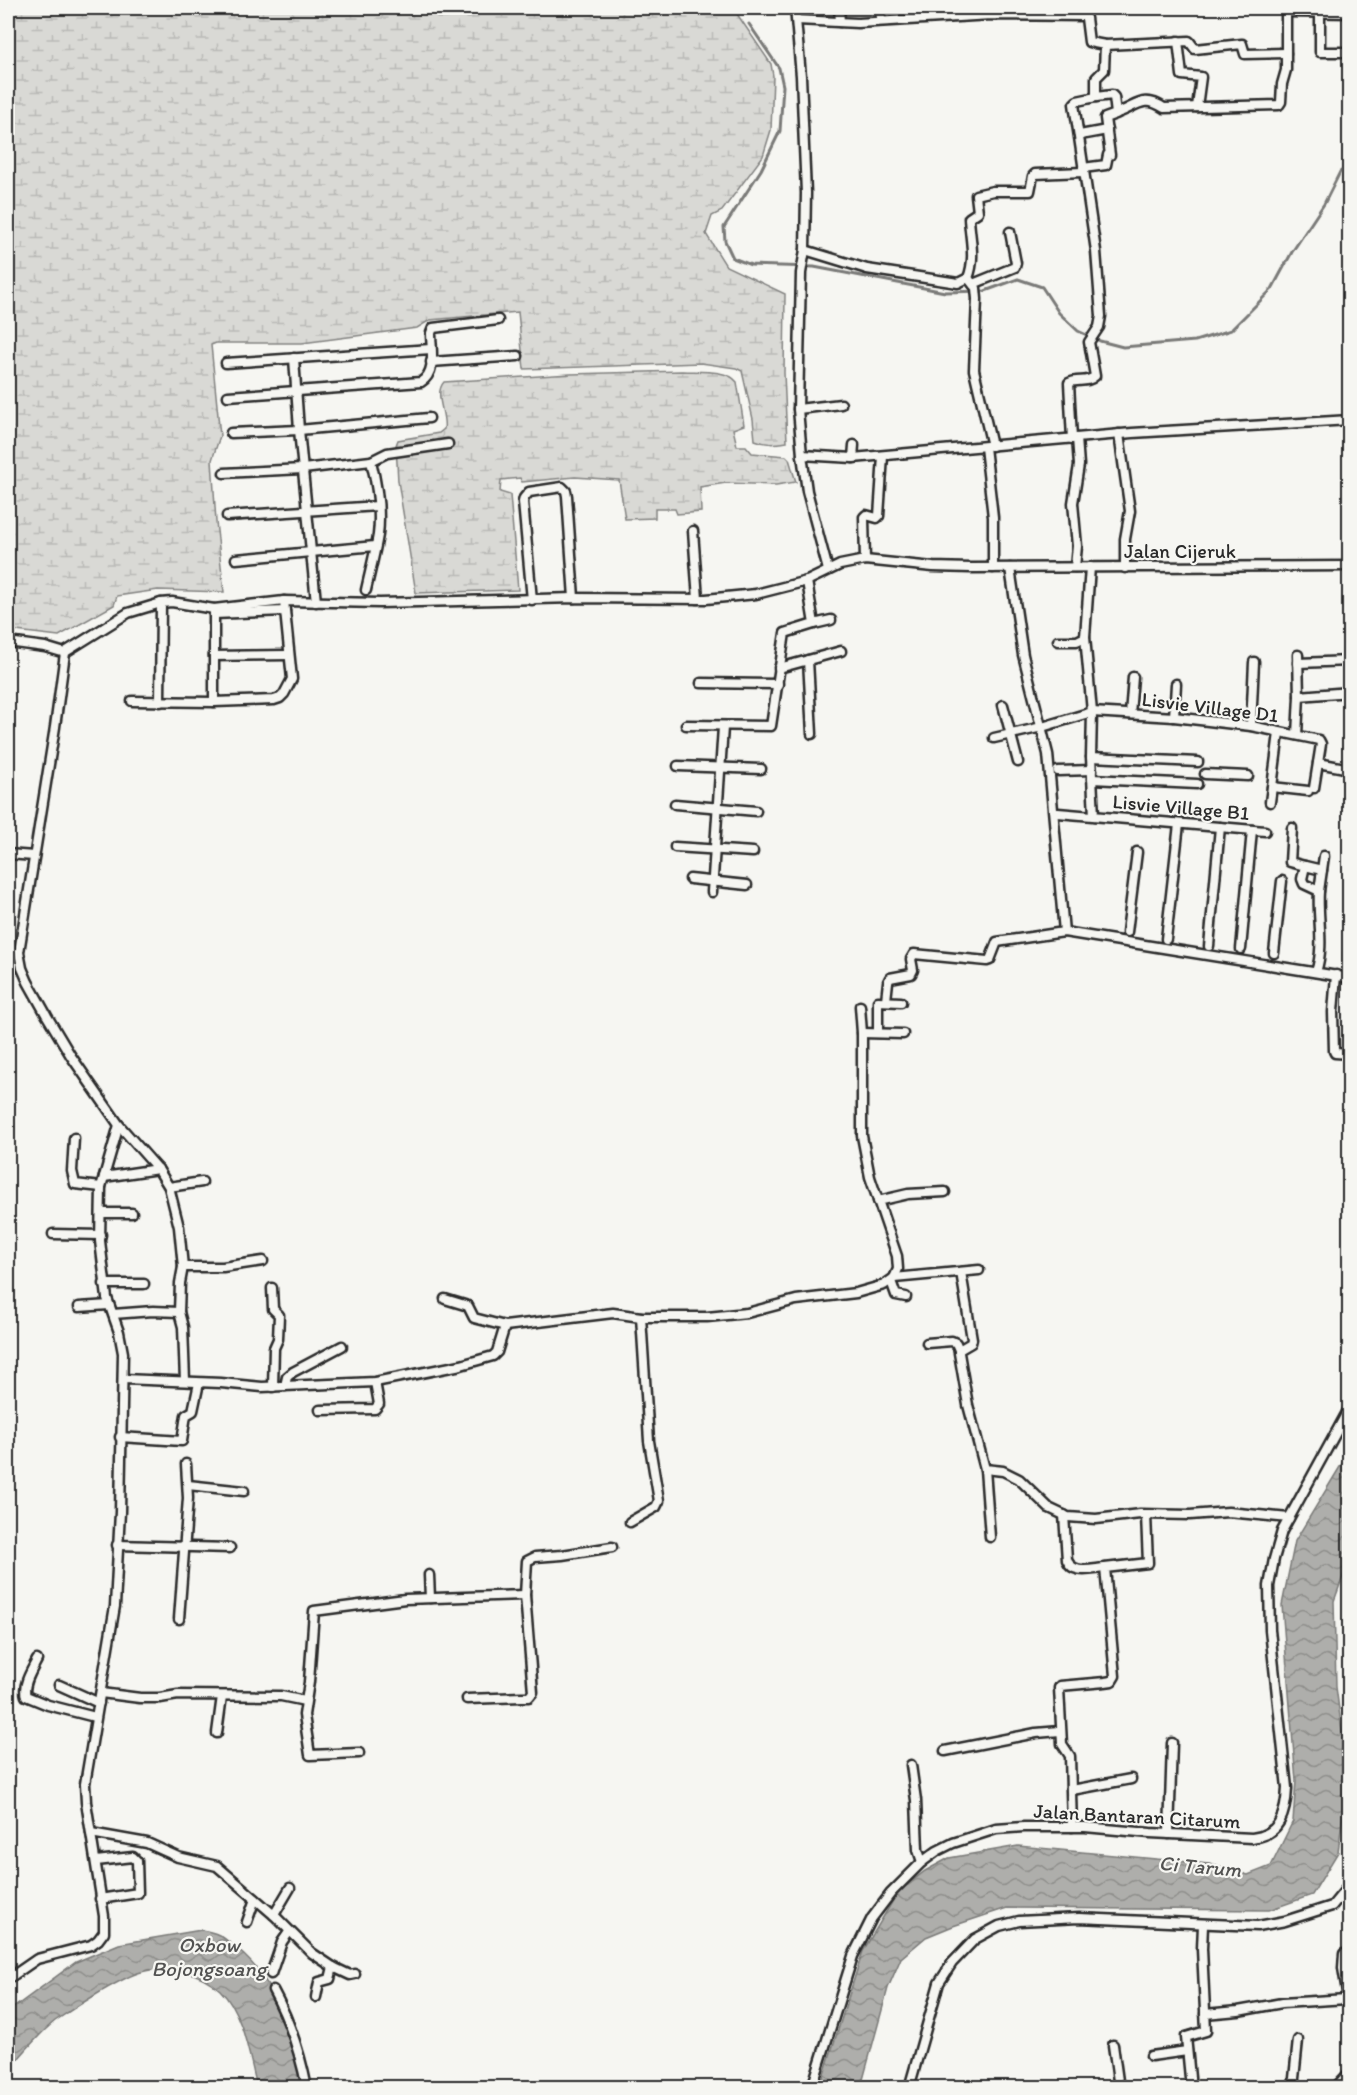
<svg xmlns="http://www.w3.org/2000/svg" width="1357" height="2095" font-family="Itim,sans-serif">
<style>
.wetland{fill:url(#wetland-marsh);stroke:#828280;stroke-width:1.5}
.water{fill:url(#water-waves);stroke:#7a7a78;stroke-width:1.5}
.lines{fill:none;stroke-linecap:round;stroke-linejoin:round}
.stream{stroke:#7a7a78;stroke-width:3}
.street-casing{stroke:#2b2b2b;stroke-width:13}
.street{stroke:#f6f6f2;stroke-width:8}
.labels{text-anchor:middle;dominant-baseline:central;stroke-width:4.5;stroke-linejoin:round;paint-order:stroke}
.street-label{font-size:20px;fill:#2b2b2b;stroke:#f6f6f2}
.water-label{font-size:21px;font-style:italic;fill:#525251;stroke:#f6f6f2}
</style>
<defs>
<pattern id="wetland-marsh" width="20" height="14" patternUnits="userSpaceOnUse" patternTransform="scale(1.5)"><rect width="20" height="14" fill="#d9d9d5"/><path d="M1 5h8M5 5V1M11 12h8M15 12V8" fill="none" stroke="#babab7"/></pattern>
<pattern id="water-waves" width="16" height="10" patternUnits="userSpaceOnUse" patternTransform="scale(1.5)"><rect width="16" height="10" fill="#aeaeab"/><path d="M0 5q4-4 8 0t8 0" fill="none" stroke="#8e8e8b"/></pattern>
</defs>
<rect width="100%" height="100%" fill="#f6f6f2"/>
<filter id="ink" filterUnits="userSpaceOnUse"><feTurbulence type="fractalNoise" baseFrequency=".0167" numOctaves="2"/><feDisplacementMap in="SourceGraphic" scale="12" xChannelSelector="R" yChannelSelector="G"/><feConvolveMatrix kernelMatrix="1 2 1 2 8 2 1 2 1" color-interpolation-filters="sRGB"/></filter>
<g filter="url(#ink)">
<g class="wetland">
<path d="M 8,8 L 733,8 L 771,64 L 773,76 L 771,130 L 763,156 L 722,211 L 712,216 L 706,234 L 726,266 L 785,294 L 784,373 L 787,442 C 775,444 767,445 755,440 L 753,419 L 742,371 L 736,368 L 701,363 L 524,369 L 518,312 L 430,320 L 417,328 L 302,343 L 216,343 L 211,345 L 220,436 L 212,460 L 216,522 L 224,592 L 158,590 L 117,596 L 114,605 L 59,636 L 8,630 Z"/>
<path d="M 682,371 C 698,372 727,369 737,382 L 744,425 L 733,429 L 737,446 L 746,446 L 752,453 L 786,456 L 789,459 L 796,482 L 776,485 L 726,483 L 700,487 L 701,512 L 677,514 L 675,509 L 655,509 L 655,518 L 625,519 L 619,480 L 575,477 L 522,482 L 520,478 L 501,480 L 500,492 L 510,495 L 518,590 L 416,593 L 398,481 L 396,445 L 398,440 L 439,433 L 444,429 C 447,415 433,394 444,382 L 570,374 Z"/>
</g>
<g class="water">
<path d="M 1349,1452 L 1349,1560 L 1334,1601 L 1336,1687 L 1348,1776 L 1338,1852 L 1312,1895 L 1269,1910 L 1007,1908 L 953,1926 L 926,1937 L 901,1958 L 888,1988 L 861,2087 L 820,2087 L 863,1951 L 898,1892 L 925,1871 L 949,1858 L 1018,1846 L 1209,1864 L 1248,1875 L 1271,1866 L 1293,1821 L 1296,1781 L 1282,1605 L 1295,1541 Z"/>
<path d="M 201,1930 C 207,1931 213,1932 219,1935 C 225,1938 231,1944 237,1949 C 277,1981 294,2038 302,2087 L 257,2087 C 249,2056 244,2014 220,1990 C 200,1971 165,1964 138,1973 C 116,1981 75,2007 55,2021 C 38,2035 22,2054 8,2071 L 8,2012 L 76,1962 L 119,1944 Z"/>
</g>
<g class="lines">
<path class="stream" d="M 749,24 L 779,68 L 783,86 L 780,131 L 761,170 L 724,227 L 725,241 L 733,258 L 751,265 L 814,267 L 945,292 L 985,291 L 1018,279 L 1042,287 L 1059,313 L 1078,331 L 1100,341 L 1123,347 L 1195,341 L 1231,330 L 1272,289 L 1292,252 L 1324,204 L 1340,172 L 1350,165"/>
<defs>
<g id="street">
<path d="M 795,8 L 801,76 L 806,193 L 805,250 L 801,273 L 798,409 L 802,455 L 807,491 L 828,570"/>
<path d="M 839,8 L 840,22"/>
<path d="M 879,8 L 882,21"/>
<path d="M 1286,12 L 1350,13"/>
<path d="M 1320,12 L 1320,52 L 1346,52 L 1350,51"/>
<path d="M 797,20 L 858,23 L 991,15 L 1084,16 L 1086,18 L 1089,42 L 1105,45 L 1104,70 L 1096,78 L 1096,97 L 1077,101 L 1074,104 L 1096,251 L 1101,316 L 1099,327 L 1089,342 L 1095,376 C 1087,384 1077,378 1069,383 L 1072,439"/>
<path d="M 1178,41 L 1182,75 L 1201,77 L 1197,107"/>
<path d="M 1105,45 L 1189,41 L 1195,49 L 1242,44 L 1245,54 L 1286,53"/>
<path d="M 1117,113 C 1136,107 1143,94 1164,108 L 1279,105 L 1281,102 L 1282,84 L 1286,70 L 1286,8"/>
<path d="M 1080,135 L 1107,130"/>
<path d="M 1083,168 L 1106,165 L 1108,155 L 1110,155 L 1105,118 L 1116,114 L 1114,97 L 1112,95 L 1096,97"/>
<path d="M 805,250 L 867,269 L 958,283 L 968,278 C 976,258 970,239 969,218 L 978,212 L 976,195 L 993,191 L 1030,191 L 1033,176 L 1035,174 L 1083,172"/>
<path d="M 968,278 L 976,288 L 977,299 L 974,370 L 992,446"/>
<path d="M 973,284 L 1015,267 L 1016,263 L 1010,232"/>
<path d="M 294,358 L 299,430 L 316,602"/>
<path d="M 431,362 L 518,356"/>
<path d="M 226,363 L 431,349"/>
<path d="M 228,396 L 421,382 C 437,372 431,349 431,333 L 433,328 L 498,320"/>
<path d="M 798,409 L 841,404"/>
<path d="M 231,433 L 299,430 L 429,418"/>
<path d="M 1119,434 L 1130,511 L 1125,539 L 1125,568"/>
<path d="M 985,447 L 993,517 L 993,568"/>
<path d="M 802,455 L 853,458 L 1132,433 L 1350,420"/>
<path d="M 853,458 L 854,445"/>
<path d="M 224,473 L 303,469 L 371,461 L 387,453 L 448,444"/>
<path d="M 227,516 L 378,506"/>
<path d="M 693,531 L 698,599"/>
<path d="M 236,559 L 375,546"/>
<path d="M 865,560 L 864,517 L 866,515 L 877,518 L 879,516 L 883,456"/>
<path d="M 1075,567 L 1077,546 L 1073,503 L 1079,465 L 1077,438"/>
<path d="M 1090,567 L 1085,637 L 1092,712 L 1091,757 L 1094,816"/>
<path d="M 1010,568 L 1023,655 L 1048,754 L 1064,932"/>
<path d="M 366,590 C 370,572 375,553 378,535 C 381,510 377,485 371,461"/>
<path d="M 532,600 L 523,502 L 524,498 L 529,492 L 562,487 L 566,491 L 567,496 L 574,598"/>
<path d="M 214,609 L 214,702 L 274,700 L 280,698 L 284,694 L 292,679 L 284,601"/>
<path d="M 214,614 L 285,611"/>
<path d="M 814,624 L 831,620"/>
<path d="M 1058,641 L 1077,641 L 1085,637"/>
<path d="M 8,642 L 45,647 L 65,653"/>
<path d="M 214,656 L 288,655"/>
<path d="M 808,660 L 812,734"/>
<path d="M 1298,663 L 1350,661"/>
<path d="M 779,668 L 841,651"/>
<path d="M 701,683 L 778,684"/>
<path d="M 1299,696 L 1350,692"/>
<path d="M 132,701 L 214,702"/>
<path d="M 160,702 L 161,603"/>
<path d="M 1003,705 L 1018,762"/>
<path d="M 1130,714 L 1133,677"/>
<path d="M 1174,717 L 1176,684"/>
<path d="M 686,725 L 771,726 L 785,633 L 814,624 L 807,581"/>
<path d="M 1251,726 L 1254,662"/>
<path d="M 1297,735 L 1299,696 L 1298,655"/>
<path d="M 994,738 L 1042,727 L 1092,712 L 1174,717 L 1251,726 L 1319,740 L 1321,744 L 1314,788"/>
<path d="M 1091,757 L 1198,762"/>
<path d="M 1318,763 L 1345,768"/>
<path d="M 678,766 L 761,769"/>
<path d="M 1058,771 L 1092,770"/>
<path d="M 1205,774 L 1248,776"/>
<path d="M 1092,779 L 1197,784"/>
<path d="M 1272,787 L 1308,791"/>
<path d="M 1270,802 L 1279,733"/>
<path d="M 675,804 L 756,811"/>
<path d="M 1058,813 L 1265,831"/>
<path d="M 1292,828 L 1290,862 L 1305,866 L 1302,879 L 1304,884 L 1319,891 C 1317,919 1325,945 1316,972"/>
<path d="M 675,847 L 753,852"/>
<path d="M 8,854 L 34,856"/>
<path d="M 1305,866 L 1322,870"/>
<path d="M 690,879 L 747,885"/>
<path d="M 1319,891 L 1324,856"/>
<path d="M 712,892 L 723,727"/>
<path d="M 1127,932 L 1137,852"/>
<path d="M 1166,939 L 1179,824"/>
<path d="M 1209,946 L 1220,827"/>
<path d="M 1241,949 L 1252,830"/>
<path d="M 1274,953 L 1282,881"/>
<path d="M 1336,975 L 1333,1012 L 1334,1051 L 1335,1053 L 1350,1054"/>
<path d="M 1349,977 L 1349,953"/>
<path d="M 886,1000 L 888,982 L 890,978 L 911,974 L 913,970 L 911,959 L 914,954 L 987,961 L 990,960 L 997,942 L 1064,932 L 1350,978"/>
<path d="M 862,1033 L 903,1034"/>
<path d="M 878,1033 L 878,1001 L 901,1002"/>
<path d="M 119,1125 L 158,1169 L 169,1187 L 179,1227 L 183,1267 L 180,1283 L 179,1312 L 183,1327 L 185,1381"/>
<path d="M 74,1138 L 72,1171 L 75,1184 L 101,1187"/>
<path d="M 104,1177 L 158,1169"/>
<path d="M 169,1187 L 202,1182"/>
<path d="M 878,1201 L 908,1194 L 945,1192"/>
<path d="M 101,1213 L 132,1213"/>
<path d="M 53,1234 L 101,1235"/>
<path d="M 183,1267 L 223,1267 L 263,1261"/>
<path d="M 961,1272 L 972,1339 L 971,1343 L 959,1350 L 959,1353 L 968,1405 L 985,1469 L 1003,1471 L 1019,1479 L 1049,1508 L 1068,1517 L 1096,1519 L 1140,1514 L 1190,1515 L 1228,1512 L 1289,1518"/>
<path d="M 894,1278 L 979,1270"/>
<path d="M 891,1281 L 896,1295 L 906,1297"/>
<path d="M 104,1284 L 144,1284"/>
<path d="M 272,1288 L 273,1309 L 279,1315 L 278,1339 L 274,1348 L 273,1387"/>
<path d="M 445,1299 L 468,1306 L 474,1318 L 505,1326 L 613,1313 L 641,1317 L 707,1317 L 747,1313 L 796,1300 L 856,1293 L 884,1285 L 894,1278 L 898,1269 L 897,1256 L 870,1177 L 862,1136 L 862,1033 L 860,1006"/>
<path d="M 79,1307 L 109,1305"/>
<path d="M 113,1314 L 153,1311 L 179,1312"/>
<path d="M 927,1343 L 952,1341 L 956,1343 L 959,1350"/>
<path d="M 123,1379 L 221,1383 L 262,1387 L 375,1382 L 461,1365 L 493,1356 L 497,1352 L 505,1326"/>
<path d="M 285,1386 L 287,1377 L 293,1372 L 342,1346"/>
<path d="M 320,1410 L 375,1409 L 379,1404 L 375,1382"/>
<path d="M 120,1437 L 182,1441 L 186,1415 L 193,1411 L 199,1383"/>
<path d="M 985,1469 L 990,1537"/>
<path d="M 188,1485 L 244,1491"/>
<path d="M 1064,1515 L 1067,1560 C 1073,1575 1091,1569 1105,1568"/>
<path d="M 630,1522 L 656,1507 L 659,1501 L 649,1441 L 641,1317"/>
<path d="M 117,1545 L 230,1548"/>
<path d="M 429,1575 L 430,1598"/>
<path d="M 179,1619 L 188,1498 L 186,1464"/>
<path d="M 37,1660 C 32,1670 22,1685 26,1696 L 48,1705 L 95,1717"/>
<path d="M 59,1685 L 99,1703"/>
<path d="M 101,1693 L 140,1698 L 160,1698 L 178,1695 L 281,1696 L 305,1701"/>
<path d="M 467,1699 L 522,1697 L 529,1697 L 533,1692 L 525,1595 L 527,1561 L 535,1557 L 562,1555 L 612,1547"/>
<path d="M 217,1733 L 222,1696"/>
<path d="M 945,1751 L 1036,1733 L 1060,1731"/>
<path d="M 359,1753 L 310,1755 L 304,1715 L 309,1682 L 314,1611 L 405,1599 L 525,1595"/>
<path d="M 911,1765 L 916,1800 L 918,1850 L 922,1862"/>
<path d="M 1072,1790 L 1131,1779"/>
<path d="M 1072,1827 L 1070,1756 L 1062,1744 L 1059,1688 L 1060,1686 L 1105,1682 L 1112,1681 L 1115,1676 L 1105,1568 L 1148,1563 L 1146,1515"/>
<path d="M 91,1833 L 147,1843 L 178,1857 L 217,1866 L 274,1915 L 312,1953 L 333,1967 L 350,1975 L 355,1974"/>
<path d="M 1169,1834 L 1172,1743"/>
<path d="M 96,1861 L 133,1857 L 137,1861 L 138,1893 L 100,1899"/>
<path d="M 274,1915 L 290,1888"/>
<path d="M 247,1922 L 255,1899"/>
<path d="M 1350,1952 L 1344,1954 L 1343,1968 L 1350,2010"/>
<path d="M 271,1974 L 282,1942 L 289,1932"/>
<path d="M 8,1979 L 37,1959 L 91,1945 L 98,1940 L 104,1932 L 104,1916 L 86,1802 L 85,1784 L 115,1606 L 120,1512 L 123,1353 L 119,1332 L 107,1298 L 100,1241 L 101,1187 L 119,1125 L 71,1056 L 47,1016 L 28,982 L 22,968 L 19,952 L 55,727 L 65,653 L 67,651 L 128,613 L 161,603 L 172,602 L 214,609 L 284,601 L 380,603 L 574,598 L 706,599 L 756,594 L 807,581 L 840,565 L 865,560 L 933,567 L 971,568 L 1350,566"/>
<path d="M 273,1990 C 290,2021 300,2053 307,2088"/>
<path d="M 316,1997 L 319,1982 L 330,1979 L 333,1967"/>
<path d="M 1205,2014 L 1238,2011 L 1282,2003 L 1347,1999"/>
<path d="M 1113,2045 L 1119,2088"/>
<path d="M 1151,2056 L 1187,2051"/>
<path d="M 812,2088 L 853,1956 L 872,1918 L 891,1893 L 922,1862 L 937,1851 L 953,1843 L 996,1829 L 1024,1827 L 1085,1827 L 1150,1833 L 1252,1838 C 1280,1835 1286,1813 1287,1788 L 1270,1630 L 1269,1586 L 1274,1559 L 1282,1531 L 1350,1407"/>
<path d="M 909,2088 L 939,1983 L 952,1963 L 975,1939 L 999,1926 L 1019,1921 L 1079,1918 L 1258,1926 L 1285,1921 L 1332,1906 L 1350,1884"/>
<path d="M 1191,2088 L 1186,2037 L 1206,2031 L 1202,1949 L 1203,1925"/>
<path d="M 1293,2088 L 1298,2040"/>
<path d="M 1335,2088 L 1350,2072"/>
</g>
</defs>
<use href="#street" class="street-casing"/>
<use href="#street" class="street"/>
</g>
</g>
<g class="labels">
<g class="street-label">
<text x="1180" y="551">Jalan Cijeruk</text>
<text transform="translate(1210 707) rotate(7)">Lisvie Village D1</text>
<text transform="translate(1181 807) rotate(5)">Lisvie Village B1</text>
<text transform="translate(1137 1816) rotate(3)">Jalan Bantaran Citarum</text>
</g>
<g class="water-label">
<text transform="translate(1200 1866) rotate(5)">Ci Tarum</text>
<text x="209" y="1944">Oxbow<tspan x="209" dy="24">Bojongsoang</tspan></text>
</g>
</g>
<rect width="1357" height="2095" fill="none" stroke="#f6f6f2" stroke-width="30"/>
<rect x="15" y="15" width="1327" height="2065" fill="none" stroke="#2b2b2b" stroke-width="2" filter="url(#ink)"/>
</svg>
